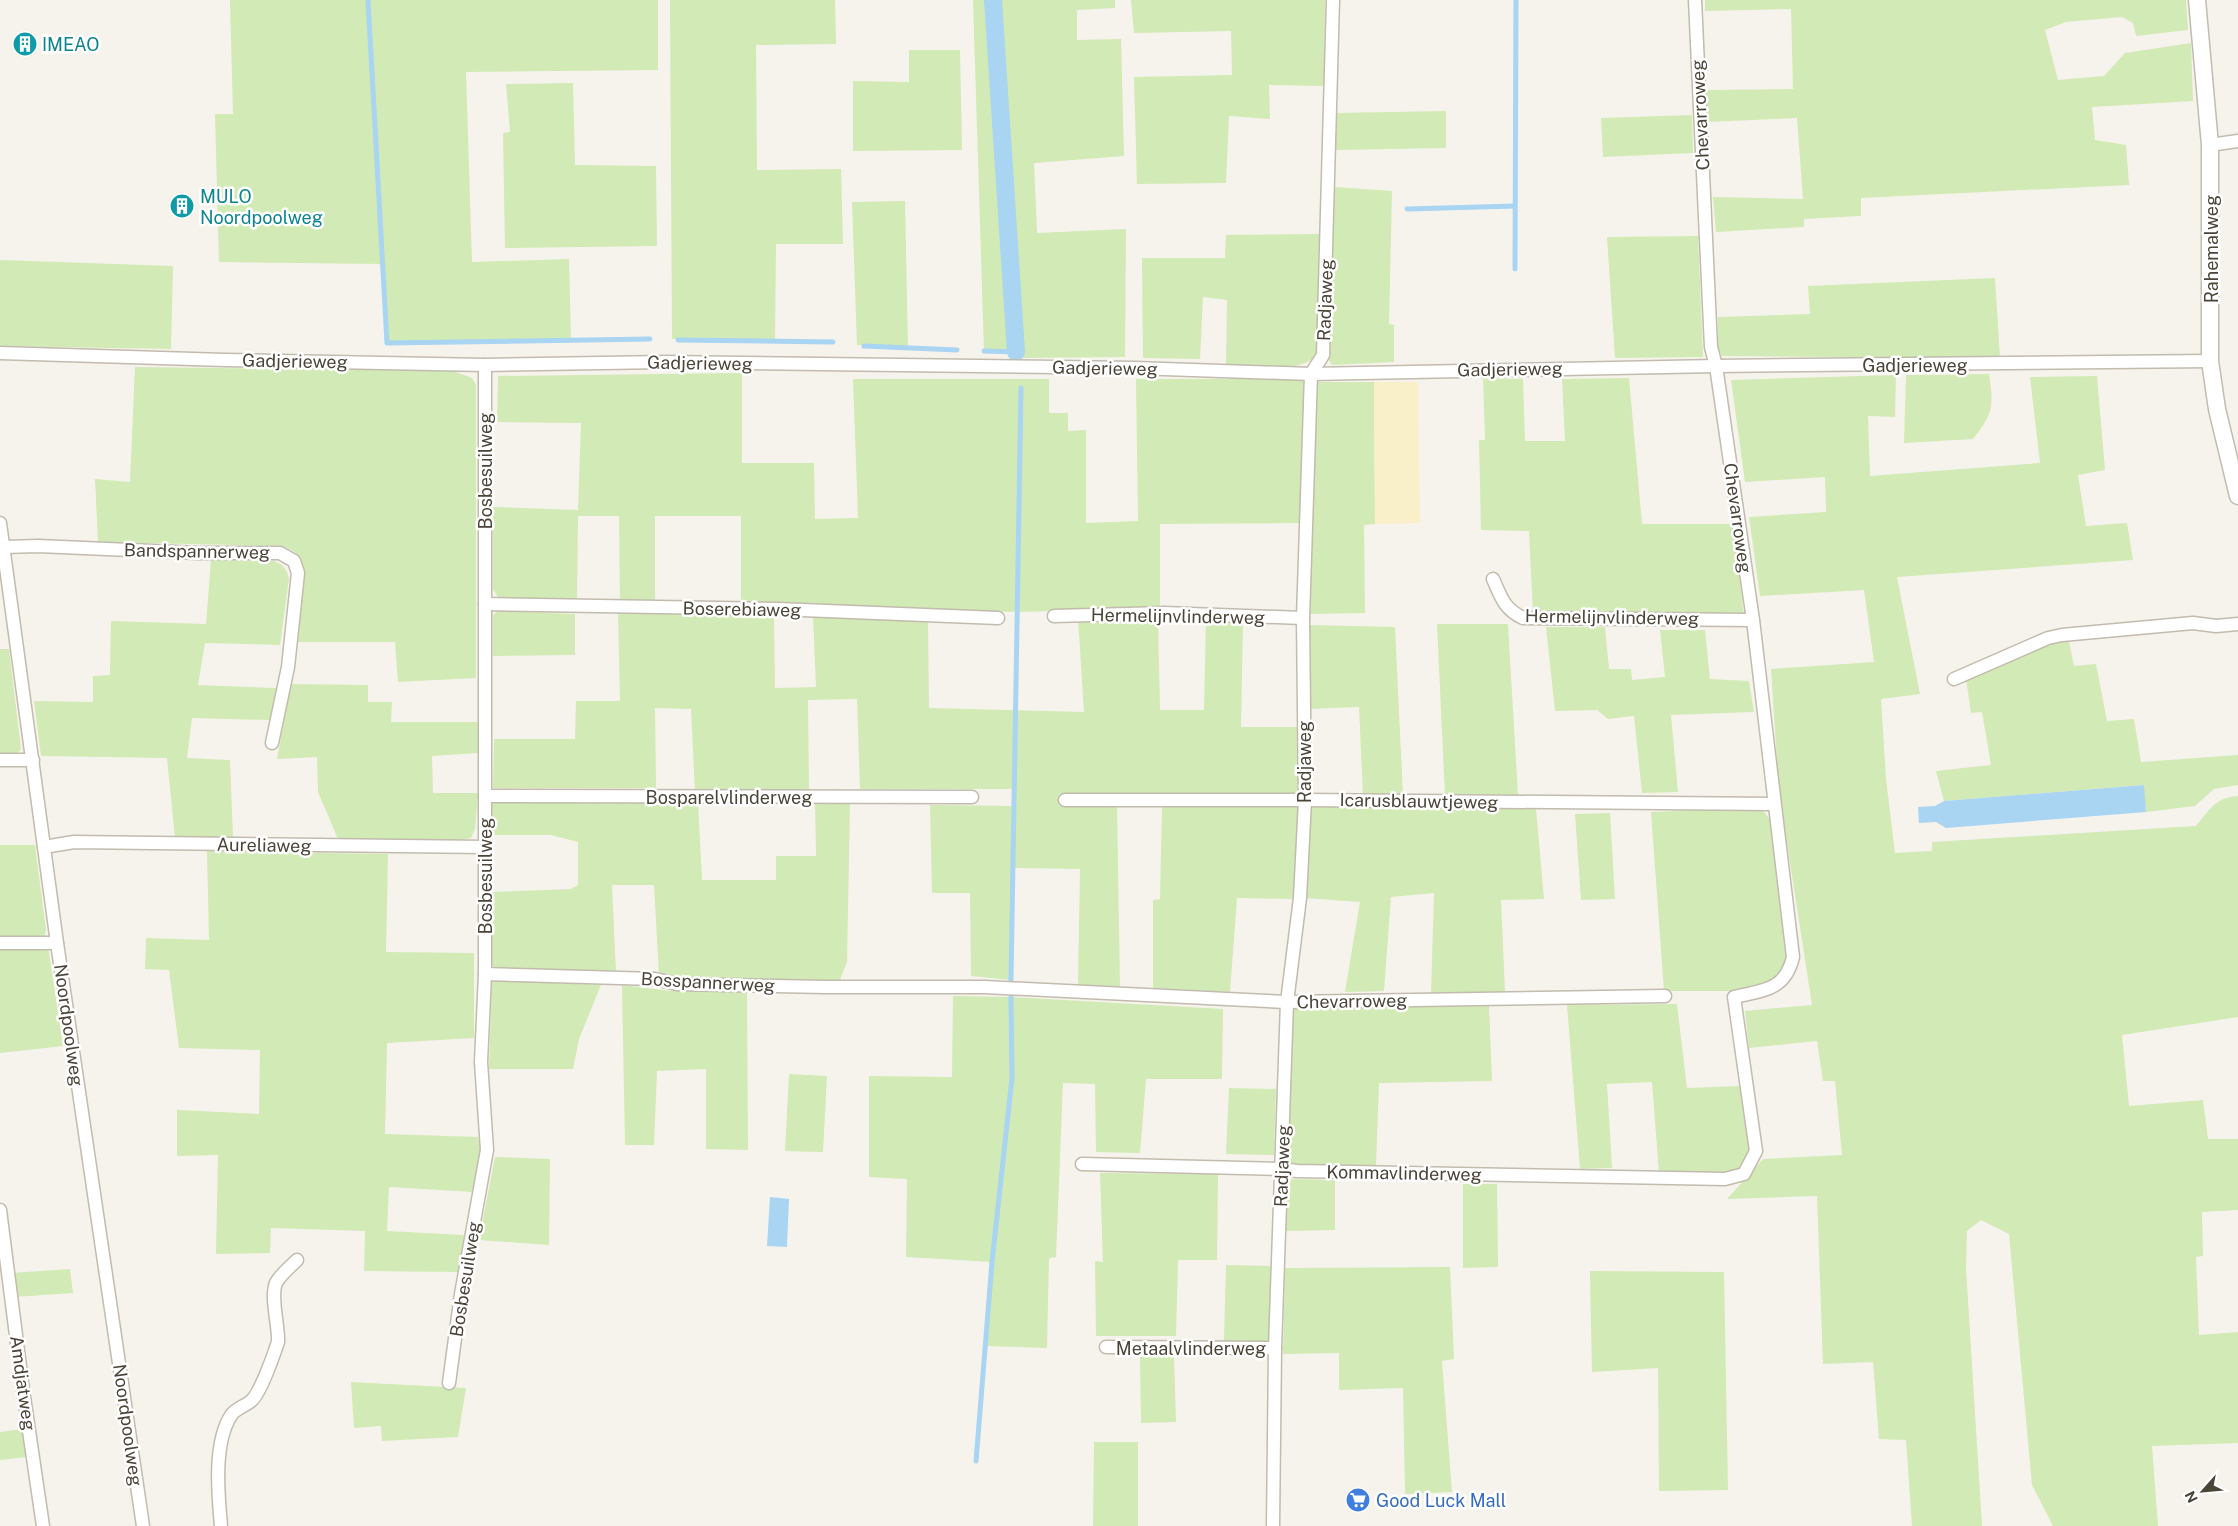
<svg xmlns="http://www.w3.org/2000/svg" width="2238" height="1526" font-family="'Public Sans',sans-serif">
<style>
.green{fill:#d2eab5}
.sand{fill:#f9efc9}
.water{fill:#a9d4f2}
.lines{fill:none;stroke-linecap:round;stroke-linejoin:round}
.stream{stroke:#a9d4f2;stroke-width:5}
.canal{stroke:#a9d4f2;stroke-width:18}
.minor-casing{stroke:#c2bbae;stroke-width:15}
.tertiary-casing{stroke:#c2bbae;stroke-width:19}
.minor{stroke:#fff;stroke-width:12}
.tertiary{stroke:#fff;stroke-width:16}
.labels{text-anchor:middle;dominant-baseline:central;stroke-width:5;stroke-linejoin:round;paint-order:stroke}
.culture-label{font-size:18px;fill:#0d838f;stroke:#fff;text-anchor:start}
.street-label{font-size:18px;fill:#4b4439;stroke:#fff}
.shop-label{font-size:18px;fill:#366cbe;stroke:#fff;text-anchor:start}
</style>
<rect width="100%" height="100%" fill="#f6f3ec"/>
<g class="green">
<path d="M 230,0 L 658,0 L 658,70 L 466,72 L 472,262 L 569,259 L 571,340 L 387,343 L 383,264 L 219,262 L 215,114 L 233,114 Z"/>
<path d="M 670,0 L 835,0 L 836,44 L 756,45 L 757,170 L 841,169 L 843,244 L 776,244 L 775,341 L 672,339 Z"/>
<path d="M 973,0 L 1115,0 L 1115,8 L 1077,10 L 1077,40 L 1121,39 L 1124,156 L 1034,163 L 1037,233 L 1126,229 L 1125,357 L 1017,358 L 1016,352 L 984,351 Z"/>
<path d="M 1131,0 L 1325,0 L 1324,86 L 1269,85 L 1270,119 L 1229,116 L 1226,183 L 1137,184 L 1134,77 L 1232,75 L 1231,31 L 1134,33 Z"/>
<path d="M 1705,0 L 2186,0 L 2188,30 L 2136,36 L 2133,23 L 2122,17 L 2066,22 L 2045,30 L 2058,80 L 2104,76 L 2125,53 L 2191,43 L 2193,101 L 2092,107 L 2095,140 L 2126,145 L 2129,185 L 1861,198 L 1861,216 L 1804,219 L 1804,227 L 1716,232 L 1713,197 L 1803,199 L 1797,118 L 1707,122 L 1707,90 L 1793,89 L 1791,9 L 1705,11 Z"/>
<path d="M 909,50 L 960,50 L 962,150 L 853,151 L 853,81 L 909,82 Z"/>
<path d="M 573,83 L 575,165 L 656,166 L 657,246 L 505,248 L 503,133 L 510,132 L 506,84 Z"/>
<path d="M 1446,111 L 1446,148 L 1336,150 L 1336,113 Z"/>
<path d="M 1692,115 L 1693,153 L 1603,157 L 1601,118 Z"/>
<path d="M 1334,187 L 1392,191 L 1389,324 L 1394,325 L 1394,362 L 1332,365 L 1328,359 Z"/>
<path d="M 905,201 L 908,348 L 857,345 L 852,202 Z"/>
<path d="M 1319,234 L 1317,354 C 1300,376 1252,365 1226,364 L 1227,300 L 1203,297 L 1200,359 L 1143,358 L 1142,258 L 1225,258 L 1226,235 Z"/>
<path d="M 1698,236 L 1703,357 L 1615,358 L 1607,237 Z"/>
<path d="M 0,260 L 173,266 L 171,349 L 0,346 Z"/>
<path d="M 1995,278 L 2000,358 L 1722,356 L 1718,347 L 1718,317 L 1810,314 L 1808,286 Z"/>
<path d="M 135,367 L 453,371 L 472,378 L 476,385 L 476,678 L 398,682 L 395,642 L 297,642 C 298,626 308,573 301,560 C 297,552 291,550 283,546 L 98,542 L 95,479 L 130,482 Z"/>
<path d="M 742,373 L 742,463 L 814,463 L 815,519 L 858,518 L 853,379 L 1049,379 L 1049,413 L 1068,413 L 1068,431 L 1086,430 L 1086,523 L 1138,521 L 1136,379 L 1304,379 L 1300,523 L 1160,524 L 1160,608 L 1017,612 L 741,604 L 741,516 L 655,516 L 655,603 L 620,602 L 619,516 L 578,516 L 577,599 L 510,601 L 498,597 L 493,589 L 493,507 L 578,510 L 581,423 L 497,422 L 498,376 Z"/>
<path d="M 1989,374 C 1994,407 1993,413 1973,439 L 1904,443 L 1906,375 Z"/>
<path d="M 1896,375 L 1895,417 L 1868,416 L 1870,476 L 2040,463 L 2030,377 L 2097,376 L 2105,470 L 2078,475 L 2086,526 L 2127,523 L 2133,560 L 1897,577 L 1920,694 L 1881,699 L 1886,779 L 1895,853 L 1932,851 L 1932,842 L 2196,826 C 2209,810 2216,797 2238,796 L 2238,1017 L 2122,1035 L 2129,1106 L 2203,1100 L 2208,1139 L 2238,1139 L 2238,1210 L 2202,1212 L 2203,1256 L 2196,1257 L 2199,1335 L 2238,1332 L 2238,1443 L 2152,1446 L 2158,1526 L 2053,1526 L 2032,1485 L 2009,1234 L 1981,1220 L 1967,1231 L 1966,1268 L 1982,1526 L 1912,1526 L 1906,1440 L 1879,1439 L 1873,1362 L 1823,1364 L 1817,1196 L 1727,1199 L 1763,1159 L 1842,1155 L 1835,1081 L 1823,1081 L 1817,1041 L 1749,1048 L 1745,1011 L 1812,1005 L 1779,791 L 1771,669 L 1874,662 L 1864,590 L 1760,596 L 1749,517 L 1826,512 L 1825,477 L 1745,482 L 1731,380 Z"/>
<path d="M 1483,378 L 1523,379 L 1525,441 L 1565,441 L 1562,379 L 1629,378 L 1642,524 L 1733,524 L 1744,616 L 1533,614 L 1529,531 L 1481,530 L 1479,440 L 1485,440 Z"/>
<path d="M 1316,382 L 1374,382 L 1375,524 L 1364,525 L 1365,613 L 1309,614 Z"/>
<path d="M 211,560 L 274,561 C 283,565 287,569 289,579 L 280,645 L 205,643 L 198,685 L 276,688 L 270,720 L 192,718 L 187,758 L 230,760 L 233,838 L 175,838 L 167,758 L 41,756 L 34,701 L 93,702 L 93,676 L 110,675 L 111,621 L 206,624 Z"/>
<path d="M 498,611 L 575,614 L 575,655 L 493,656 L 493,615 Z"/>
<path d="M 618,613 L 774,616 L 775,688 L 816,687 L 813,617 L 928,621 L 929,708 L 1084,712 L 1078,619 L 1158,619 L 1160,710 L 1204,710 L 1206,620 L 1243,623 L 1241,727 L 1298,727 L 1298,795 L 1059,794 L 1059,806 L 1117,805 L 1120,988 L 1078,986 L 1080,869 L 1013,868 L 1011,980 L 971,976 L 970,893 L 932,893 L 930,805 L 1014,806 L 1014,789 L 860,789 L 857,699 L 808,700 L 809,789 L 695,791 L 691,709 L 655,708 L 656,788 L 493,788 L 494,739 L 575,739 L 576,701 L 620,701 Z"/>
<path d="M 1437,624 L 1508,624 L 1518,796 L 1445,796 Z"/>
<path d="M 1309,625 L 1395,627 L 1403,796 L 1363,795 L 1359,707 L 1310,709 Z"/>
<path d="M 1546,627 L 1605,627 L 1609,669 L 1631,669 L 1632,680 L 1665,677 L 1660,630 L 1705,630 L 1710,679 L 1749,681 L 1754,712 L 1671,715 L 1678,792 L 1642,793 L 1634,716 L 1608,719 L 1597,710 L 1555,711 Z"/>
<path d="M 2069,641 L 2074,666 L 2096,664 L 2107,721 L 2134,719 L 2141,762 L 2238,755 L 2238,785 L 2214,789 L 2195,806 L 2146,812 L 2143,785 L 1944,801 L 1936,771 L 1991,765 L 1982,712 L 1971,713 L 1966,678 L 2053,642 Z"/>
<path d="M 0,649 L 9,649 L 21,749 L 16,755 L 0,755 Z"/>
<path d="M 291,684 L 368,685 L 368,702 L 392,702 L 391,722 L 478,722 L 478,753 L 432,756 L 433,793 L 478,793 L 475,829 L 471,838 L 461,840 L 338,839 L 318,792 L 317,757 L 277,759 Z"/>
<path d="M 492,802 L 698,802 L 702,880 L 776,880 L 776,856 L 816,856 L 815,803 L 850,803 L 847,962 L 840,980 L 757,982 L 659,976 L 654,885 L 612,885 L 616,973 L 502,971 L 494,967 L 489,961 L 493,892 L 571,889 L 578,885 L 578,842 L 551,835 L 492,835 Z"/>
<path d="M 1162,806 L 1299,807 L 1293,899 L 1237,898 L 1230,992 L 1153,988 L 1153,900 L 1160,899 Z"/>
<path d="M 1310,807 L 1536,809 L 1544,899 L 1501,900 L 1505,993 L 1431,994 L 1434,893 L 1391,897 L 1384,991 L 1345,992 L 1360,902 L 1305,898 Z"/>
<path d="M 1753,808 L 1764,812 L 1771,821 L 1786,958 L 1780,972 L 1768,983 L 1731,991 L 1664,991 L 1651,812 Z"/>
<path d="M 1610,813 L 1615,899 L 1581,900 L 1575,814 Z"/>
<path d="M 0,845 L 35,845 L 46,930 L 44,937 L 0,938 Z"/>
<path d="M 207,851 L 388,854 L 386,952 L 474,953 L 474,1038 L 387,1043 L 385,1134 L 478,1137 L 481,1153 L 473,1192 L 389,1187 L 387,1231 L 464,1235 L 458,1272 L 364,1271 L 365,1231 L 271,1228 L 270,1253 L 216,1254 L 218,1155 L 177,1156 L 177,1110 L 259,1114 L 260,1050 L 179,1048 L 169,970 L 145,969 L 146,938 L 209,940 Z"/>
<path d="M 0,947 L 46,949 L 49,952 L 63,1046 L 0,1053 Z"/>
<path d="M 492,980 L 601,985 L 579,1039 L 573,1069 L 489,1069 Z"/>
<path d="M 622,985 L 671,991 L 747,991 L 748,1150 L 706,1149 L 706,1069 L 657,1071 L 654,1145 L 625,1145 Z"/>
<path d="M 953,996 L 1011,997 L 1223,1009 L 1222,1079 L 1146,1079 L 1140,1153 L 1096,1152 L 1095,1084 L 1063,1083 L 1056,1257 L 1049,1258 L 1047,1348 L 985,1346 L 992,1262 L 906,1257 L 907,1179 L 869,1177 L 869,1076 L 952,1077 Z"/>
<path d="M 1677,1004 L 1687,1088 L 1740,1086 L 1750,1153 L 1739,1170 L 1719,1174 L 1659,1173 L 1652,1082 L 1607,1084 L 1612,1168 L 1580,1169 L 1567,1005 Z"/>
<path d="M 1489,1006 L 1492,1081 L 1379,1083 L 1376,1165 L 1287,1165 L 1293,1008 Z"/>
<path d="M 789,1074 L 827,1076 L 823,1152 L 785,1151 Z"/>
<path d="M 1229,1088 L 1276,1089 L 1274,1155 L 1226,1154 Z"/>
<path d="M 495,1157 L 550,1159 L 549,1245 L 479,1240 Z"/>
<path d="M 1100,1173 L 1218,1174 L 1217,1260 L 1178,1260 L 1176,1336 L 1096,1336 L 1095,1261 L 1103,1262 Z"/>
<path d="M 1287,1179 L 1335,1180 L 1335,1230 L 1285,1231 Z"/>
<path d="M 1463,1184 L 1497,1184 L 1498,1267 L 1463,1268 Z"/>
<path d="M 1226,1265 L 1273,1266 L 1270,1342 L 1224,1341 Z"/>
<path d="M 1450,1267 L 1454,1359 L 1442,1361 L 1452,1492 L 1405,1494 L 1403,1388 L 1339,1390 L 1339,1353 L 1283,1354 L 1285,1268 Z"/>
<path d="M 70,1269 L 73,1293 L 14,1297 L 12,1273 Z"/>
<path d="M 1590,1271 L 1724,1272 L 1728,1490 L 1659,1491 L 1658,1368 L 1592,1372 Z"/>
<path d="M 1174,1356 L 1176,1422 L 1141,1423 L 1140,1357 Z"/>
<path d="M 351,1382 L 466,1388 L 458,1437 L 382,1441 L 381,1426 L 354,1428 Z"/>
<path d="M 23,1429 L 27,1457 L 0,1460 L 0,1432 Z"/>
<path d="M 1094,1442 L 1138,1442 L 1138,1526 L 1093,1526 Z"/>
</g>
<path class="sand" d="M 1374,382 L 1418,382 L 1420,523 L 1375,524 Z"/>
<g class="water">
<path d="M 2144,785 L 2146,812 L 1946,828 L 1936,822 L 1919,823 L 1918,807 L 1935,806 L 1944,801 Z"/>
<path d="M 770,1197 L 789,1199 L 787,1247 L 767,1246 Z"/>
</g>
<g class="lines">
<g class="stream">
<path d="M 368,0 L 387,343 L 650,339"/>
<path d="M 1407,209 L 1515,206"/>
<path d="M 1515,269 L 1516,0"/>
<path d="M 678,340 L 833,342"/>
<path d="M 864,346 L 957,350"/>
<path d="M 984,351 L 1016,352"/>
<path d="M 1011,980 L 1021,388"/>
<path d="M 976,1461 L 992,1262 L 1012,1078 L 1011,997"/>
</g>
<path class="canal" d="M 993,0 L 1016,352"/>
<defs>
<g id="minor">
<path d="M 2210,145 L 2238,141"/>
<path d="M 0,353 L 225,360 L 485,365 L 664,362 L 1135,368 L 1311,374 L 1716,366 L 2210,361"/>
<path d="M 0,523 L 57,943 L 143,1526"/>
<path d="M 4,547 L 38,546 L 198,553 L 280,553 L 294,561 L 298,573 L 288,667 L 272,743"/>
<path d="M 1493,579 C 1501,597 1504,609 1523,618 L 1753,620"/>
<path d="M 485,604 L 778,609 L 998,618"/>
<path d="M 1054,616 L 1164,613 L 1303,618"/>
<path d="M 1954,679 L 2048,638 L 2062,635 L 2193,623 L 2216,626 L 2238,624"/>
<path d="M 0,760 L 33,760"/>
<path d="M 485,796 L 972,797"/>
<path d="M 1065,800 L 1305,800 L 1773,804"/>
<path d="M 44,847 L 74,842 L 485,847"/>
<path d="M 0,943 L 57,943"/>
<path d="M 485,974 L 655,979 L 677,984 L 826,987 L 985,987 L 1287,1002 L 1665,996"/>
<path d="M 1082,1164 L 1282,1169 L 1297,1171 L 1725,1179 L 1744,1174 L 1756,1151 L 1734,997 C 1763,990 1785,991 1793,957 L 1753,620 L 1716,366 L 1711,347 L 1695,0"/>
<path d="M 0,1210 L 23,1390 L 43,1526"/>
<path d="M 1106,1347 L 1275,1348"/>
<path d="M 449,1383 L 461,1294 L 487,1150 L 481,1062 L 485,974 L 485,365"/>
<path d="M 221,1526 C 218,1494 213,1441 232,1414 C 237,1408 245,1406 251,1401 C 260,1394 274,1354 278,1342 C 279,1326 270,1297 276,1283 C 280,1275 291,1266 297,1260"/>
<path d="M 1273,1526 L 1275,1348 L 1287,1002 L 1300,898 L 1305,800 L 1303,618 L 1311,374 L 1323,355 L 1333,0"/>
</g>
<path id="tertiary" d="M 2197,0 L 2210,145 L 2210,361 L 2217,409 L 2238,496"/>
</defs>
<use href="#minor" class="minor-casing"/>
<use href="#tertiary" class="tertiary-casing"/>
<use href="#minor" class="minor"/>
<use href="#tertiary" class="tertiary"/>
</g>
<defs>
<symbol id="building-disc" viewBox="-11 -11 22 22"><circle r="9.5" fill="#0f9aa8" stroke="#fff"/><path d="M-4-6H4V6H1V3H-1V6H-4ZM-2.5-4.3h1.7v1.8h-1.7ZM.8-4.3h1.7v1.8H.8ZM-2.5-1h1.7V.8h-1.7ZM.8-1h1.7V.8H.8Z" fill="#fff"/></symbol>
<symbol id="supermarket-disc" viewBox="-11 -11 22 22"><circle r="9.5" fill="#3f7fe0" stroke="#fff"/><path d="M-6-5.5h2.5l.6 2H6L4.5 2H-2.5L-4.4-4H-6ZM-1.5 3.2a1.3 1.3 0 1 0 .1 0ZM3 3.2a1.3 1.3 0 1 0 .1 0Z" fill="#fff"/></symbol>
</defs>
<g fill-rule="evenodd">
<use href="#building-disc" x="11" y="30" width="28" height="28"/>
<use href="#building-disc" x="168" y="192" width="28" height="28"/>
<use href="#supermarket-disc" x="1344" y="1486" width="28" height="28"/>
</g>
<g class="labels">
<g class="culture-label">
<text x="42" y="44">IMEAO</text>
<text x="200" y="196">MULO<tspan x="200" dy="21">Noordpoolweg</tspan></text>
</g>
<g class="street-label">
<text transform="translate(1700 115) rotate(-93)">Chevarroweg</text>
<text transform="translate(2211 249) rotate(-90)">Rahemalweg</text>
<text transform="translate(1325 300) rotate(-88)">Radjaweg</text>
<text transform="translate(295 361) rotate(1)">Gadjerieweg</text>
<text transform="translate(700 363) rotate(1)">Gadjerieweg</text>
<text x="1915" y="365">Gadjerieweg</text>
<text transform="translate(1105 368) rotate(1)">Gadjerieweg</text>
<text transform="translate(1510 369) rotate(-1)">Gadjerieweg</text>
<text transform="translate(485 471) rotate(-90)">Bosbesuilweg</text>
<text transform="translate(1738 518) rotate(82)">Chevarroweg</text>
<text transform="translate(197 551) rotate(1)">Bandspannerweg</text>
<text transform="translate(742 609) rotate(1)">Boserebiaweg</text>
<text transform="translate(1178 616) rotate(1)">Hermelijnvlinderweg</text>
<text transform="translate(1612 617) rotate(1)">Hermelijnvlinderweg</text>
<text transform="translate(1304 762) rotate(-90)">Radjaweg</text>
<text x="729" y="797">Bosparelvlinderweg</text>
<text transform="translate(1419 801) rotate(1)">Icarusblauwtjeweg</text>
<text transform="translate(264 845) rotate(1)">Aureliaweg</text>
<text transform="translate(485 876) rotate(-90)">Bosbesuilweg</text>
<text transform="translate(708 982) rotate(3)">Bosspannerweg</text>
<text transform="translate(1352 1001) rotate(-1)">Chevarroweg</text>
<text transform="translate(69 1025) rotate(82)">Noordpoolweg</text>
<text transform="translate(1282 1166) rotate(-88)">Radjaweg</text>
<text transform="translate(1404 1173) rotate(1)">Kommavlinderweg</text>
<text transform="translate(465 1279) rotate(-81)">Bosbesuilweg</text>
<text x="1191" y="1348">Metaalvlinderweg</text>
<text transform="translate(23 1383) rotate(82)">Amdjatweg</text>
<text transform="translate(128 1425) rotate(82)">Noordpoolweg</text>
</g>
<g class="shop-label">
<text x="1376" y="1500">Good Luck Mall</text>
</g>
</g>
<g transform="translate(2203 1491) rotate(243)" stroke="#ffffff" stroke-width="4" paint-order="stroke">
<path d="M0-4L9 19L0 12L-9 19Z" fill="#4b4439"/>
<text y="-8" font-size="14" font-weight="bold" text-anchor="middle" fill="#4b4439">N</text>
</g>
</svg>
